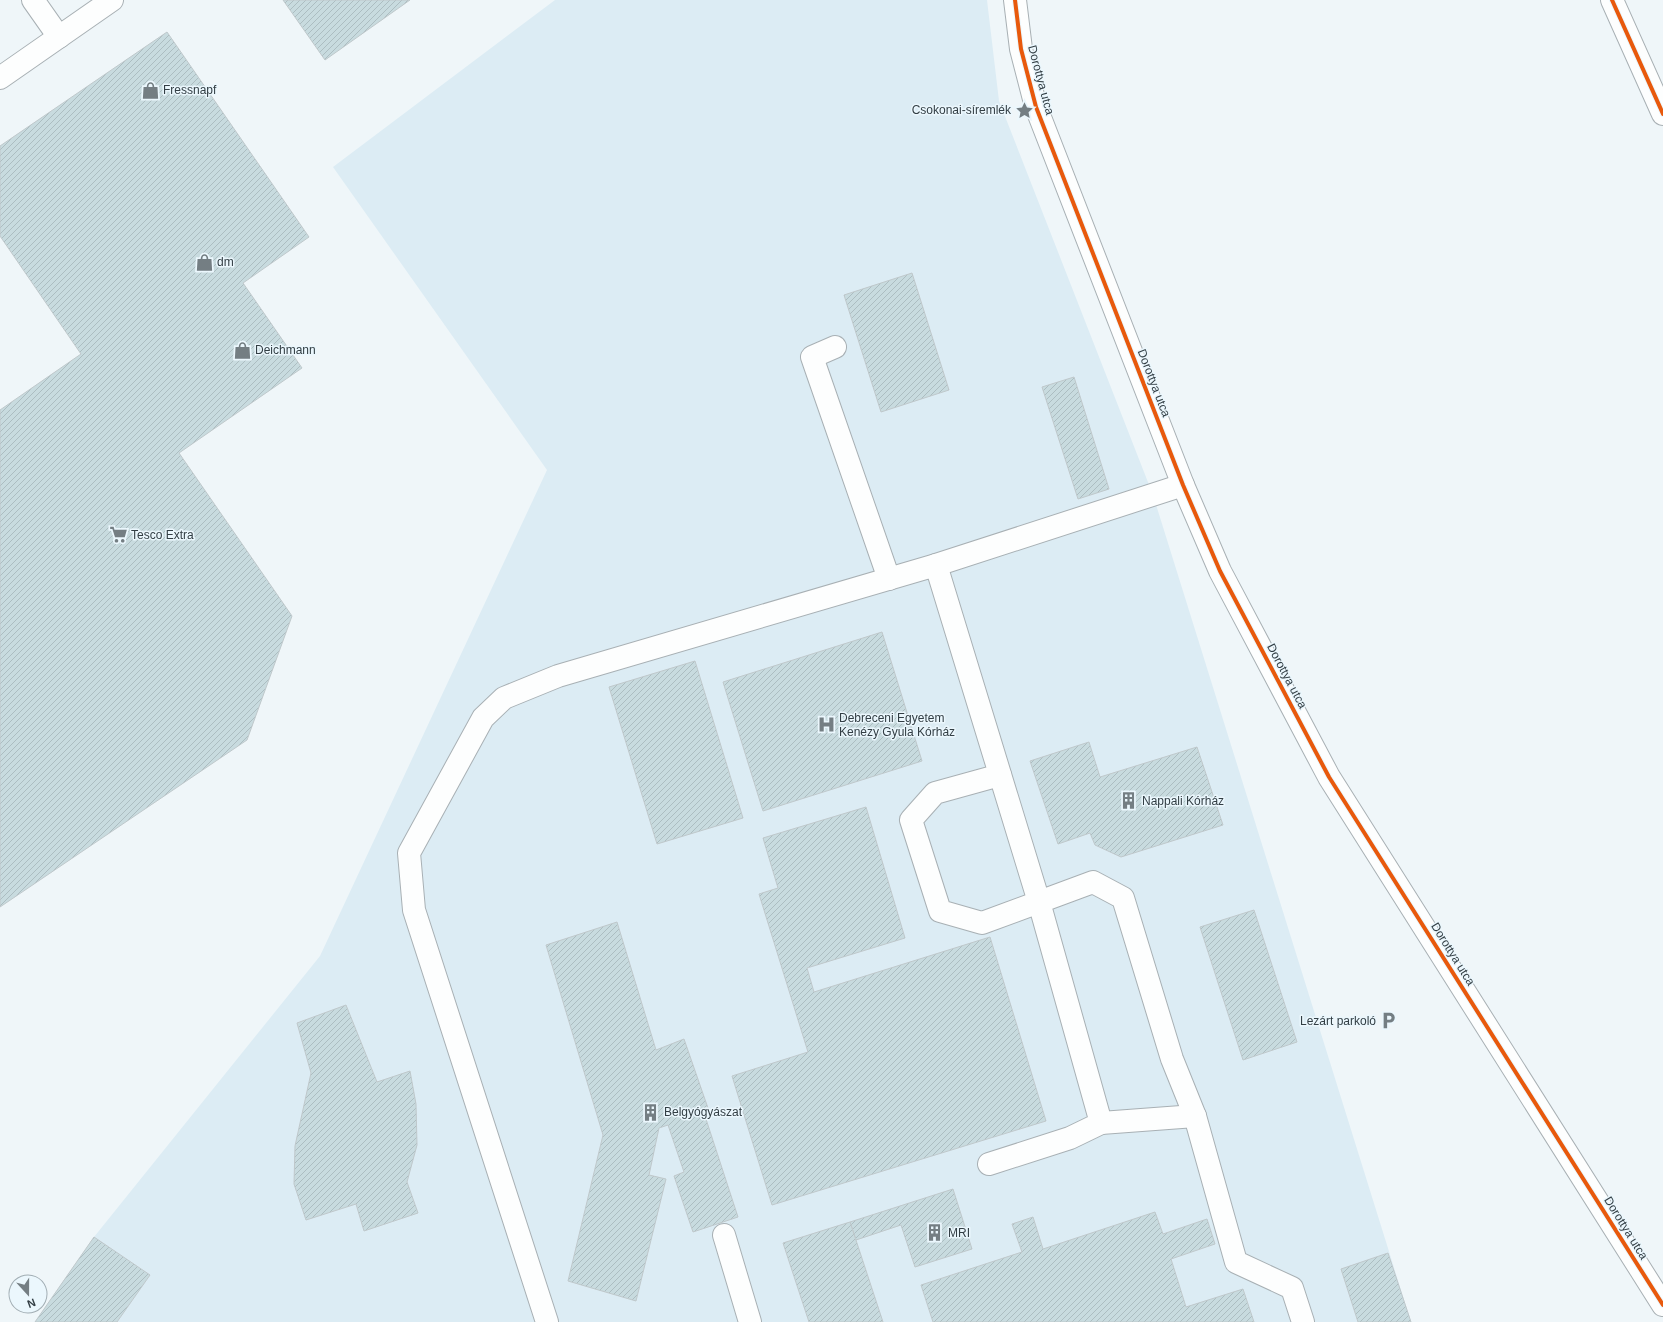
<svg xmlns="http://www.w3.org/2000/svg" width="1663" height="1322" font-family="Arial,sans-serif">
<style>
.built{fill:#dcecf4}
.building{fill:url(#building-hatch);stroke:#bfc8cb}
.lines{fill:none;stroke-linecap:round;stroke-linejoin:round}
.minor-casing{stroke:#a8b0b4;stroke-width:24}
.minor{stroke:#fdfefe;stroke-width:22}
.cycleway-casing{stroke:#ebf7fd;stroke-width:6}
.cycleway{stroke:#e8590c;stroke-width:4}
.labels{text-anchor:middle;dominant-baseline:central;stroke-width:3;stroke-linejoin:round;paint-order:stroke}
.street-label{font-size:12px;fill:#323e44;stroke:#ebf7fd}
.poi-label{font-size:12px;fill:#323e44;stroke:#ebf7fd;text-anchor:start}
</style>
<defs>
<pattern id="building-hatch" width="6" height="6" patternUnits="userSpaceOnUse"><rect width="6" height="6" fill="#c8dbdf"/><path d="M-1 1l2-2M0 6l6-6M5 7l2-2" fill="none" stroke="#acbdc1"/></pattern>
</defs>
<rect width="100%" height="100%" fill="#eff6f9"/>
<path class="built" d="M 555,0 L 987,0 L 999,101 L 1153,495 L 1411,1322 L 35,1322 L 94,1237 L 320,956 L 547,470 L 333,167 Z"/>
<g class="building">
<path d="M 283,0 L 410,0 L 325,60 Z"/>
<path d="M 167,32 L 309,237 L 243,283 L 302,368 L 179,453 L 292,616 L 247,740 L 0,907 L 0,410 L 81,354 L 0,236 L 0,146 Z"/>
<path d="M 912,273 L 949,390 L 881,412 L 844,295 Z"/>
<path d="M 1074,377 L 1109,489 L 1078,499 L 1042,387 Z"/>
<path d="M 882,632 L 922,761 L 763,811 L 723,682 Z"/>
<path d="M 695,661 L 743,818 L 657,844 L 609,687 Z"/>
<path d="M 1089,742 L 1100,777 L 1197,747 L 1223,825 L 1121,857 L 1095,845 L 1090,833 L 1058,844 L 1030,761 Z"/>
<path d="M 866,807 L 905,938 L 807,968 L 814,992 L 990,937 L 1046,1121 L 772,1205 L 732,1076 L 808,1052 L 759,894 L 778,888 L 763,838 Z"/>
<path d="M 1254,910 L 1297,1042 L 1243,1060 L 1200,927 Z"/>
<path d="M 617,922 L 656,1050 L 684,1039 L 709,1111 L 704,1113 L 738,1217 L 693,1232 L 674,1176 L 684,1172 L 668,1125 L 659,1128 L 649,1175 L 666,1179 L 636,1301 L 568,1281 L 603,1135 L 546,945 Z"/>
<path d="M 346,1005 L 377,1082 L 410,1071 L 416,1104 L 417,1145 L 407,1182 L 418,1213 L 364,1231 L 356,1204 L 306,1220 L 294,1184 L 295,1146 L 311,1073 L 297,1023 Z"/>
<path d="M 953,1189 L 972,1249 L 915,1267 L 901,1225 L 856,1240 L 850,1222 Z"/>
<path d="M 1155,1212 L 1163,1234 L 1207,1219 L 1215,1244 L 1171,1259 L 1186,1307 L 1243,1289 L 1254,1322 L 933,1322 L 921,1285 L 1022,1252 L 1012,1224 L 1033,1217 L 1043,1249 Z"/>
<path d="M 850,1222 L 883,1322 L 809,1322 L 783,1243 Z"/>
<path d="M 94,1237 L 150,1275 L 117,1322 L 35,1322 Z"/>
<path d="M 1388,1253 L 1411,1322 L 1358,1322 L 1341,1269 Z"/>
</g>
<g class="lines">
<defs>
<g id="minor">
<path d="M 33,0 L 59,37"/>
<path d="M 1015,0 L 1021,49 L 1036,107 L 1183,485 L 1220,571 L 1329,777 L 1663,1305"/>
<path d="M 1612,0 L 1663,114"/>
<path d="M 0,78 L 112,0"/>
<path d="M 835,347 L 812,357 L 889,579"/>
<path d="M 936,565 L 1183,485"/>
<path d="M 1101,1123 L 1195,1116"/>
<path d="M 989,1164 L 1070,1138 L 1101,1123 L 1039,902 L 982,923 L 940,911 L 911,820 L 935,793 L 1000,775"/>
<path d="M 724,1235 L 750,1322"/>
<path d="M 547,1322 L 414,910 L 409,853 L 483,718 L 504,698 L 558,676 L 936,565 L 1039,902 L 1093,882 L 1123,898 L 1172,1059 L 1195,1116 L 1236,1262 L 1292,1288 L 1303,1322"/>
</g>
</defs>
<use href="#minor" class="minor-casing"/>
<use href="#minor" class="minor"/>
<defs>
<g id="cycleway">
<path d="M 1015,0 L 1021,49 L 1036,107 L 1183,485 L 1220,571 L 1329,777 L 1663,1305"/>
<path d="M 1612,0 L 1663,114"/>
</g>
</defs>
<use href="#cycleway" class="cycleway-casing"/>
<use href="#cycleway" class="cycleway"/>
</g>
<defs>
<symbol id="shop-bare" viewBox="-9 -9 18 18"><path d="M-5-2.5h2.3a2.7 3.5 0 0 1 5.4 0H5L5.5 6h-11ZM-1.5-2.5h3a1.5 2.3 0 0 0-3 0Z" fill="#747e83" stroke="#ebf7fd" stroke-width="2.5" paint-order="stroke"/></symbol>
<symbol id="sight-bare" viewBox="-9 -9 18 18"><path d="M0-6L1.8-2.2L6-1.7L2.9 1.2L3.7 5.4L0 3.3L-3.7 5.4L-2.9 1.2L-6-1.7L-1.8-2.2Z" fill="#747e83" stroke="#ebf7fd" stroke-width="2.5" paint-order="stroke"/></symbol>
<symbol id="supermarket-bare" viewBox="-9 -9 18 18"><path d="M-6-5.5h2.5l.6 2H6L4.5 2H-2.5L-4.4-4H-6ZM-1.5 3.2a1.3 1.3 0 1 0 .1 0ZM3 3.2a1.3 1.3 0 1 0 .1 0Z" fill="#747e83" stroke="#ebf7fd" stroke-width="2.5" paint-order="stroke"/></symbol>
<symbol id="hospital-bare" viewBox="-9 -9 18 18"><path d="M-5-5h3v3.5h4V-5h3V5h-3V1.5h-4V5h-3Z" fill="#747e83" stroke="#ebf7fd" stroke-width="2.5" paint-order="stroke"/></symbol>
<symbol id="building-bare" viewBox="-9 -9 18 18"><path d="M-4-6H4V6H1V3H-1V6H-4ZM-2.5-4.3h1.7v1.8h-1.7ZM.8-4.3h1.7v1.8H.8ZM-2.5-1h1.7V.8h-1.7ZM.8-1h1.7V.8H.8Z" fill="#747e83" stroke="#ebf7fd" stroke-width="2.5" paint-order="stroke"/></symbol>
<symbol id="parking-bare" viewBox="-9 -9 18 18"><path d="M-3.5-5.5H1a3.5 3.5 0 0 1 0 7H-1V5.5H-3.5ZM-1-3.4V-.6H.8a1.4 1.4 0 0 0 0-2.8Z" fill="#747e83" stroke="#ebf7fd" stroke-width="2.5" paint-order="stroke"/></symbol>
</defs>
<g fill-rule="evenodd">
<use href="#shop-bare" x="138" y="78" width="25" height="25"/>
<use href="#sight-bare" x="1012" y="98" width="25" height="25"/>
<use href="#shop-bare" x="192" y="250" width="25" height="25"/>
<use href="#shop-bare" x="230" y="338" width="25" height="25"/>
<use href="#supermarket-bare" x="106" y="522" width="25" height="25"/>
<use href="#hospital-bare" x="814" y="712" width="25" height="25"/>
<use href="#building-bare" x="1116" y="788" width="25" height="25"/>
<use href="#parking-bare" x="1376" y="1008" width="25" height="25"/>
<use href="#building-bare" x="638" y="1100" width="25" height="25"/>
<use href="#building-bare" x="922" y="1220" width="25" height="25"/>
</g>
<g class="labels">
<g class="street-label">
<text transform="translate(1041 80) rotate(75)">Dorottya utca</text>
<text transform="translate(1154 383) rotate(69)">Dorottya utca</text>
<text transform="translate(1287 676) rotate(62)">Dorottya utca</text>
<text transform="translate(1453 954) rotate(58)">Dorottya utca</text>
<text transform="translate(1626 1228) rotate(58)">Dorottya utca</text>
</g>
<g class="poi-label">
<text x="163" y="90">Fressnapf</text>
<text x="1011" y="110" text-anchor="end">Csokonai-síremlék</text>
<text x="217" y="262">dm</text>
<text x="255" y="350">Deichmann</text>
<text x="131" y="535">Tesco Extra</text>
<text x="839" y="718">Debreceni Egyetem<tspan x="839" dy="14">Kenézy Gyula Kórház</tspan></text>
<text x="1142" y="801">Nappali Kórház</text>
<text x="1376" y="1021" text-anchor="end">Lezárt parkoló</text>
<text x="664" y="1112">Belgyógyászat</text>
<text x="948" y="1233">MRI</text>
</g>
</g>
<g transform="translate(28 1294) rotate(159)"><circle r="19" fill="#ebf7fd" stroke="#a1adb3"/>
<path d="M0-3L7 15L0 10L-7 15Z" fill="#747e83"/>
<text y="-6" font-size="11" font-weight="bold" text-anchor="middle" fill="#323e44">N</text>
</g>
</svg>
